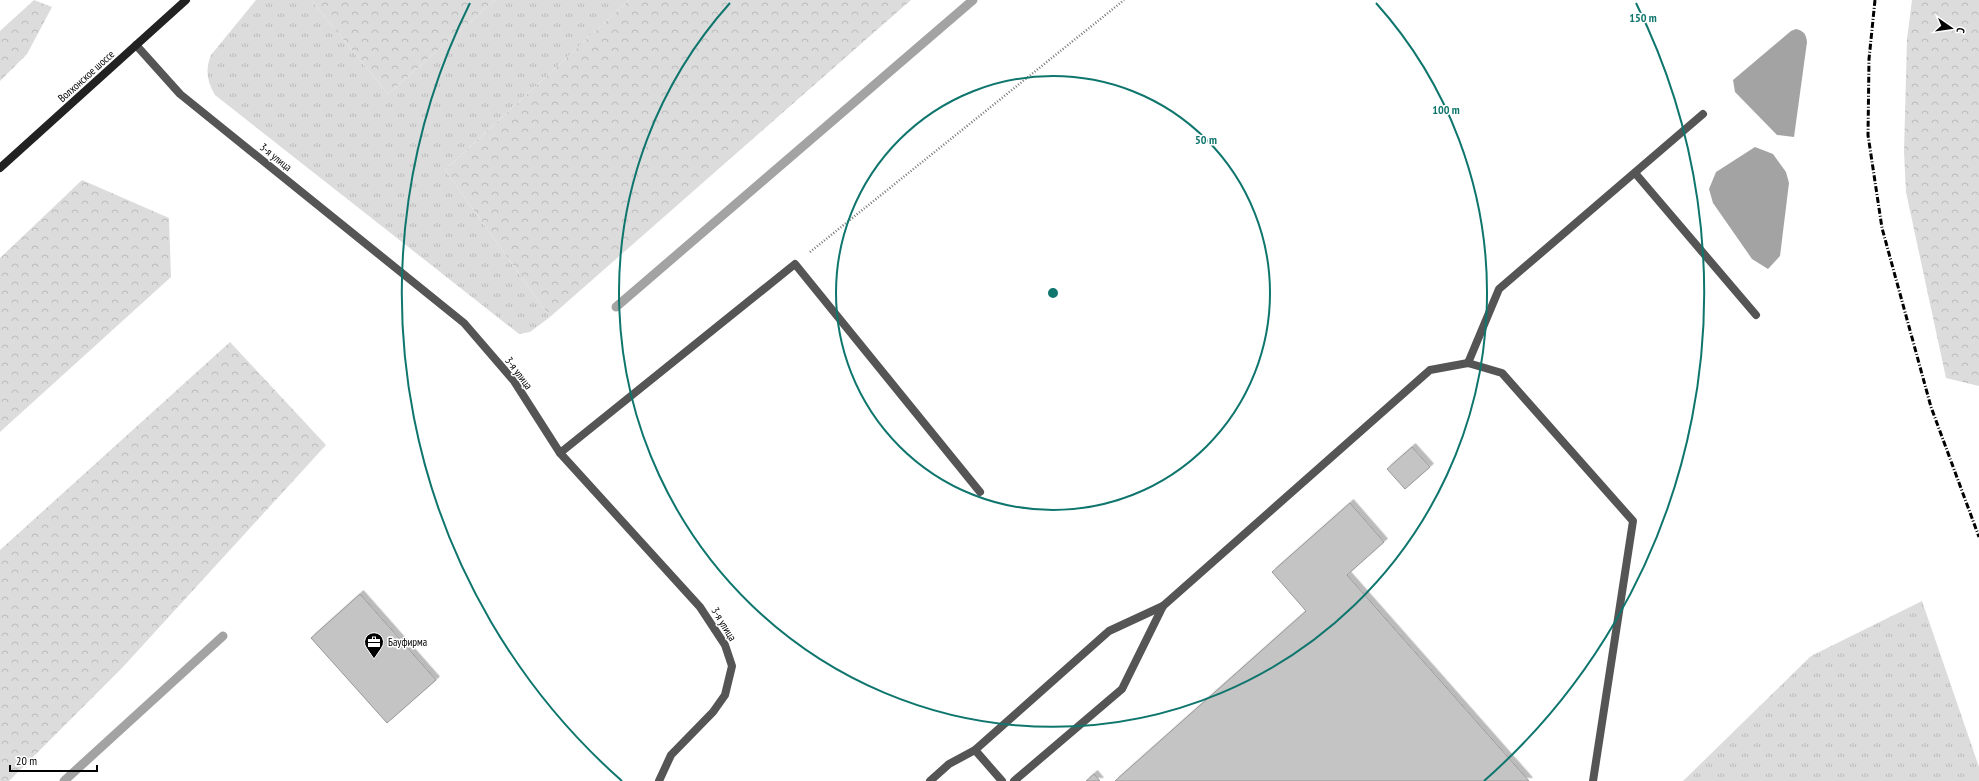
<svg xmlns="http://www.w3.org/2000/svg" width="1979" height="781" font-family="'PT Sans Narrow',sans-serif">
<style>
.grass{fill:url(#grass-tufts)}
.forest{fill:url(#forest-crowns)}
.water{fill:#a3a3a3}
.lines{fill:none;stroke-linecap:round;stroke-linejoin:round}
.stream{stroke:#a3a3a3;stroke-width:9}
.building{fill:#c4c4c4;stroke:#999;filter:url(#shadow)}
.path{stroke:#777;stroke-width:2.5;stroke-dasharray:1 2;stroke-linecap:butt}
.service{stroke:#555;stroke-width:8}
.minor{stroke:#555;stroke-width:8}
.secondary{stroke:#222;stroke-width:8}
.rail{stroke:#000;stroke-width:3;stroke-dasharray:6 2 1 2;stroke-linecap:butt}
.ring{fill:none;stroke:#0f766e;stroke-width:2}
.labels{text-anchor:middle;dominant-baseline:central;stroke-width:3;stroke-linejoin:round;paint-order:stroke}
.street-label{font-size:11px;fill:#000;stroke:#fff}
.poi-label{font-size:11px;fill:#000;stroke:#fff;text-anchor:start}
.centre{fill:#0f766e;stroke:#fff;stroke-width:2}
.ring-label{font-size:12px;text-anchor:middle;font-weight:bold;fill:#0f766e;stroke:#fff;stroke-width:3;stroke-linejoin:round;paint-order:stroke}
</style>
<defs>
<pattern id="grass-tufts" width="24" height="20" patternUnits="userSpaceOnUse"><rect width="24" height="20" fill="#dcdcdc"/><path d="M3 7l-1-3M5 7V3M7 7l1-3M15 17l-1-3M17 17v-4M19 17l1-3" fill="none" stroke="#bbb"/></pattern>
<pattern id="forest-crowns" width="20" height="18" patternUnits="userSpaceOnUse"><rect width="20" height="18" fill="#dcdcdc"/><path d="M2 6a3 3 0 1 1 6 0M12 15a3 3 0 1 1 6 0" fill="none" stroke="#bbb"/></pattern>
<filter id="shadow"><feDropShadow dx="3.5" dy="-3.5" stdDeviation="0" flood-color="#0004"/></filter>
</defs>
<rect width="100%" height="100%" fill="#fff"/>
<g class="grass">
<path d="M 256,0 L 311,0 L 388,94 L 495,0 L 629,0 L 445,170 L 550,317 L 530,332 L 519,334 L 215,95 C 207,82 205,70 211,55 Z"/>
<path d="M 1922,601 L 1979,767 L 1979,781 L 1683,781 L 1811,656 Z"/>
</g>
<g class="forest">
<path d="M 34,0 L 52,7 L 27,54 L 0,81 L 0,31 Z"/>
<path d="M 311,0 L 495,0 L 388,94 Z"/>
<path d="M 629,0 L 911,0 L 550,317 L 445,170 Z"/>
<path d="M 1912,0 L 1979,0 L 1979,386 L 1946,378 L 1906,192 L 1904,152 L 1907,39 Z"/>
<path d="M 82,180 L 169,218 L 171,277 L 0,432 L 0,258 Z"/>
<path d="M 230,342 L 326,445 L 122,668 L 9,781 L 0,781 L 0,550 Z"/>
</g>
<g class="water">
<path d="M 1796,29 C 1804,31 1806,34 1807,42 L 1794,137 L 1777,135 L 1735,92 L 1733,80 L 1791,31 Z"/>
<path d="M 1755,147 L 1773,154 L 1786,172 L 1789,183 L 1780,256 L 1768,269 L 1752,259 L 1713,203 L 1709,189 L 1716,172 Z"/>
</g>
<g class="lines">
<g class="stream">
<path d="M 616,307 L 973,0"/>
<path d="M 64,781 L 223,636"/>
</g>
</g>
<g class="building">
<path d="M 1412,447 L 1430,467 L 1405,489 L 1387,469 Z"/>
<path d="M 1350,503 L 1384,542 L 1347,575 L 1529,781 L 1115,781 L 1306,611 L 1272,572 Z"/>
<path d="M 360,594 L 436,680 L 387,723 L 311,638 Z"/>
<path d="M 1094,774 L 1100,781 L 1086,781 Z"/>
</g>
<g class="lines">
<path class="path" d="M 810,252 L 1124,0"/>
<g class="service">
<path d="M 1635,173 L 1756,315"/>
<path d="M 1468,363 L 1499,289 L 1703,114"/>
<path d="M 560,453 L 795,264 L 980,492"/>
<path d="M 930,781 L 949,764 L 975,750"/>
<path d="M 1002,781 L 975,750 L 1109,631 L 1163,606"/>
<path d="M 1014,781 L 1122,689 L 1163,606 L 1430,370 L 1468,363 L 1502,373 L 1633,521 L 1593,781"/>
</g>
<path class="minor" d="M 136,45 L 180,94 L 464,323 L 514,381 L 560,453 L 700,607 L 725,645 L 732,666 L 725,695 L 713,712 L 671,755 L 659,781"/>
<path class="secondary" d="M 0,168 L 186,0"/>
<path class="rail" d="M 1875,0 L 1869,59 L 1868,135 L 1882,228 L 1931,407 L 1979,537"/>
</g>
<g class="ring">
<circle cx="1053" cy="293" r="217"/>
<path d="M1376 3A434 434 0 1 1 730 3"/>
<path d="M622 781A651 651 0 0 1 470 3M1636 3A651 651 0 0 1 1484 781"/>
</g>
<defs>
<symbol id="office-pin" viewBox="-11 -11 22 30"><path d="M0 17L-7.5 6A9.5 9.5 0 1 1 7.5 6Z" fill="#000" stroke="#fff"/><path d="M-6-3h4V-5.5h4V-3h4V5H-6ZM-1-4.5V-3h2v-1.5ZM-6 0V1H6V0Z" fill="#fff"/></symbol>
</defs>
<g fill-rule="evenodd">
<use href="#office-pin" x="363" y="631" width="22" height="30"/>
</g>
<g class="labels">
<g class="street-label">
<text transform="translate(86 76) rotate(-42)">Волхонское шоссе</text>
<text transform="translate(276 157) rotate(39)">3-я улица</text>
<text transform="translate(519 373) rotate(53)">3-я улица</text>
<text transform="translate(724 624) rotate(59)">3-я улица</text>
</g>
<g class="poi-label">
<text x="388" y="642">Бауфирма</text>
</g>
</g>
<circle cx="1053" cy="293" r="6" class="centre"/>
<g class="ring-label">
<text x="1643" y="22">150 m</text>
<text x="1446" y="114">100 m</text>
<text x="1206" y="144">50 m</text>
</g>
<g transform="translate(1951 28) rotate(103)" stroke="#ffffff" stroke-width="3" paint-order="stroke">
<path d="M0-3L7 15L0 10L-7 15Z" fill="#000000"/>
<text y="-6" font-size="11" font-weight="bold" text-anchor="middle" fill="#000000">С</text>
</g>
<path d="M10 765v6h87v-6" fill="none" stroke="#000000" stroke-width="2"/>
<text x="16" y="765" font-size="12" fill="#000000" stroke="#ffffff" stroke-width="3" paint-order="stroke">20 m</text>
</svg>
